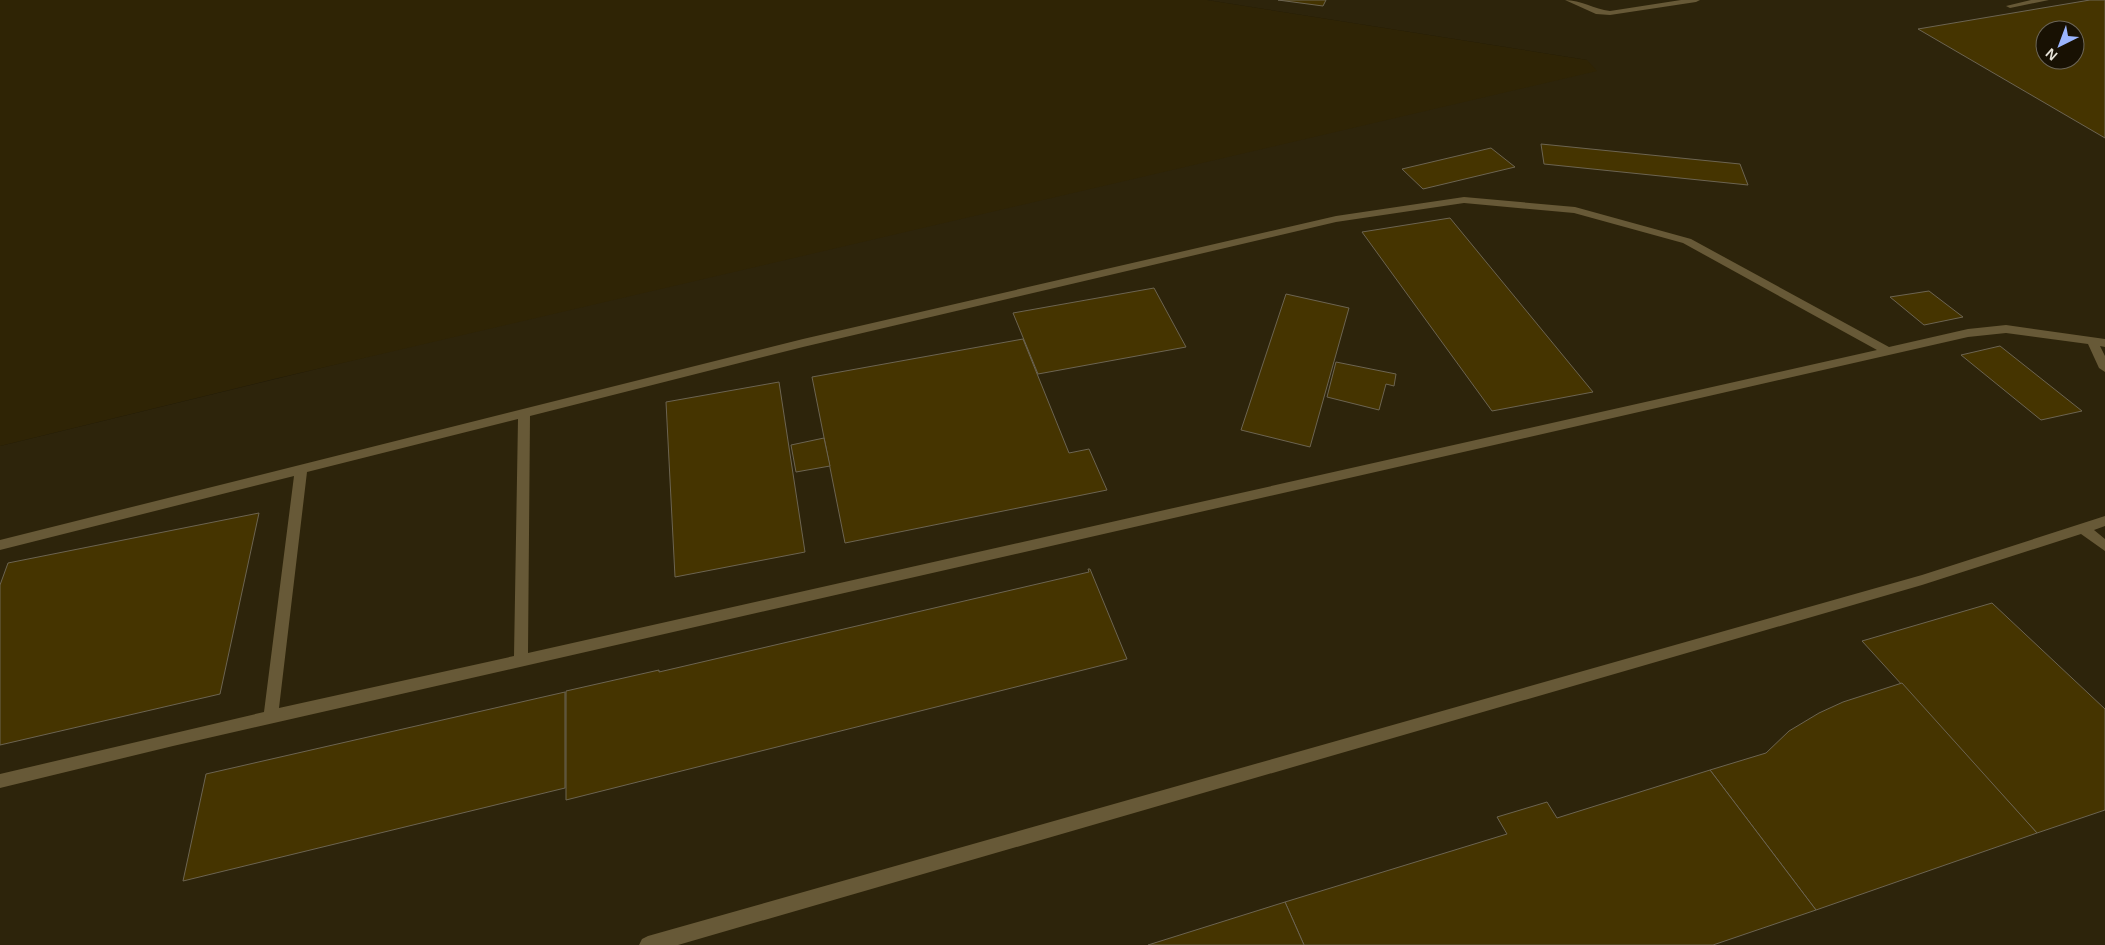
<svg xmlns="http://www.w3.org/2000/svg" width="2105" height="945" font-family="Arial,sans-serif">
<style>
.built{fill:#2d240b;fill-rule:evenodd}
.green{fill:#2f2405}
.building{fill:#453400;stroke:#6c6451;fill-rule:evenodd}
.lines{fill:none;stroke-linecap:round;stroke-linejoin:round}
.minor{fill:#675937;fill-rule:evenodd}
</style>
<rect width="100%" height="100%" fill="#211b0a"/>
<path class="built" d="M 1207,0 L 2105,0 L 2105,945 L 0,945 L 0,446 L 1587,60 ZM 2045,30 L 2075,30 L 2075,60 L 2045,60 Z"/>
<path class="green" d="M 0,0 L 1207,0 L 1587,60 L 1597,71 L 274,379 L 0,446 Z"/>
<g class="building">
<path d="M 1278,0 L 1326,0 L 1323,6 Z"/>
<path d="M 2090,0 L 2105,0 L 2105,138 L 1918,29 ZM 2045,30 L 2075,30 L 2075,60 L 2045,60 Z"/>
<path d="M 1541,144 L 1740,164 L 1748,185 L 1544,164 Z"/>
<path d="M 1491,148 L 1515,167 L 1423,189 L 1402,169 Z"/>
<path d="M 1450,218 L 1593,392 L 1492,411 L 1362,232 Z"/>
<path d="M 1154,288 L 1186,347 L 1038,374 L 1013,313 Z"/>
<path d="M 1929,291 L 1963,317 L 1924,325 L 1890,297 Z"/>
<path d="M 1286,294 L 1349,308 L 1310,447 L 1241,430 Z"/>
<path d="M 1023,339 L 1069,453 L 1089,449 L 1107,490 L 845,543 L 812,377 Z"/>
<path d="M 2000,346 L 2082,411 L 2041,420 L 1961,355 Z"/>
<path d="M 1336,362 L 1396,374 L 1394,386 L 1386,384 L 1379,410 L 1327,397 Z"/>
<path d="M 779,382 L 805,552 L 675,577 L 666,402 Z"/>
<path d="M 824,438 L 830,466 L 796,472 L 791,445 Z"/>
<path d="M 259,513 L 220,694 L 0,745 L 0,585 L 8,563 Z"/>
<path d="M 1088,569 L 1090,569 L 1127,659 L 566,800 L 566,691 L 659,670 L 659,672 L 1089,572 Z"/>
<path d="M 1992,603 L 2105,709 L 2105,810 L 2037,833 L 1862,641 Z"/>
<path d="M 1902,683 L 2037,833 L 1816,910 L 1710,770 L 1766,753 L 1789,731 L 1819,713 L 1843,702 Z"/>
<path d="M 565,692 L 565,788 L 183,881 L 206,774 Z"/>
<path d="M 1710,770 L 1816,910 L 1713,945 L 1304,945 L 1285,902 L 1507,834 L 1497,817 L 1547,802 L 1557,818 Z"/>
<path d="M 1285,902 L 1304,945 L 1148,945 Z"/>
</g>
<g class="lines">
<g class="minor">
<path d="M 1565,0 C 1581,0 1594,9 1610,11 L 1681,0 L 1700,0 L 1696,2 L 1610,15 L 1596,14 Z"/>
<path d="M 2031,0 L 2049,0 L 2010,8 L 2006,6 Z"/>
<path d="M 1464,197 L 1575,207 L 1691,239 L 1889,347 L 1968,329 L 2006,325 L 2105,339 L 2105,347 L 2100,346 L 2105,356 L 2105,372 L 2099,368 L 2088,344 L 2006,333 L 1968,337 L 173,746 L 0,788 L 0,774 L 264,712 L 294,476 L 0,550 L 0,540 L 803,339 L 1336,216 ZM 1464,203 L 1574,213 L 1683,243 L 1877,350 L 528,653 L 530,416 L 803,347 L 1336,222 ZM 518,419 L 514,656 L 279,708 L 307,472 Z"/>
<path d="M 2105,516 L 2105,526 L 2094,530 L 2105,539 L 2105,551 L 2081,534 L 1922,585 L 678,945 L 639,945 L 642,939 L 648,936 L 1922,575 Z"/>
</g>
</g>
<g transform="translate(2060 45) rotate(222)"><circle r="24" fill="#181103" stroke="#6b6558"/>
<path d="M0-4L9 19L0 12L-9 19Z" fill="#9bb5fd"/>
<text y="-8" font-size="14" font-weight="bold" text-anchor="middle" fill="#e7e3d8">N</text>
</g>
</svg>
